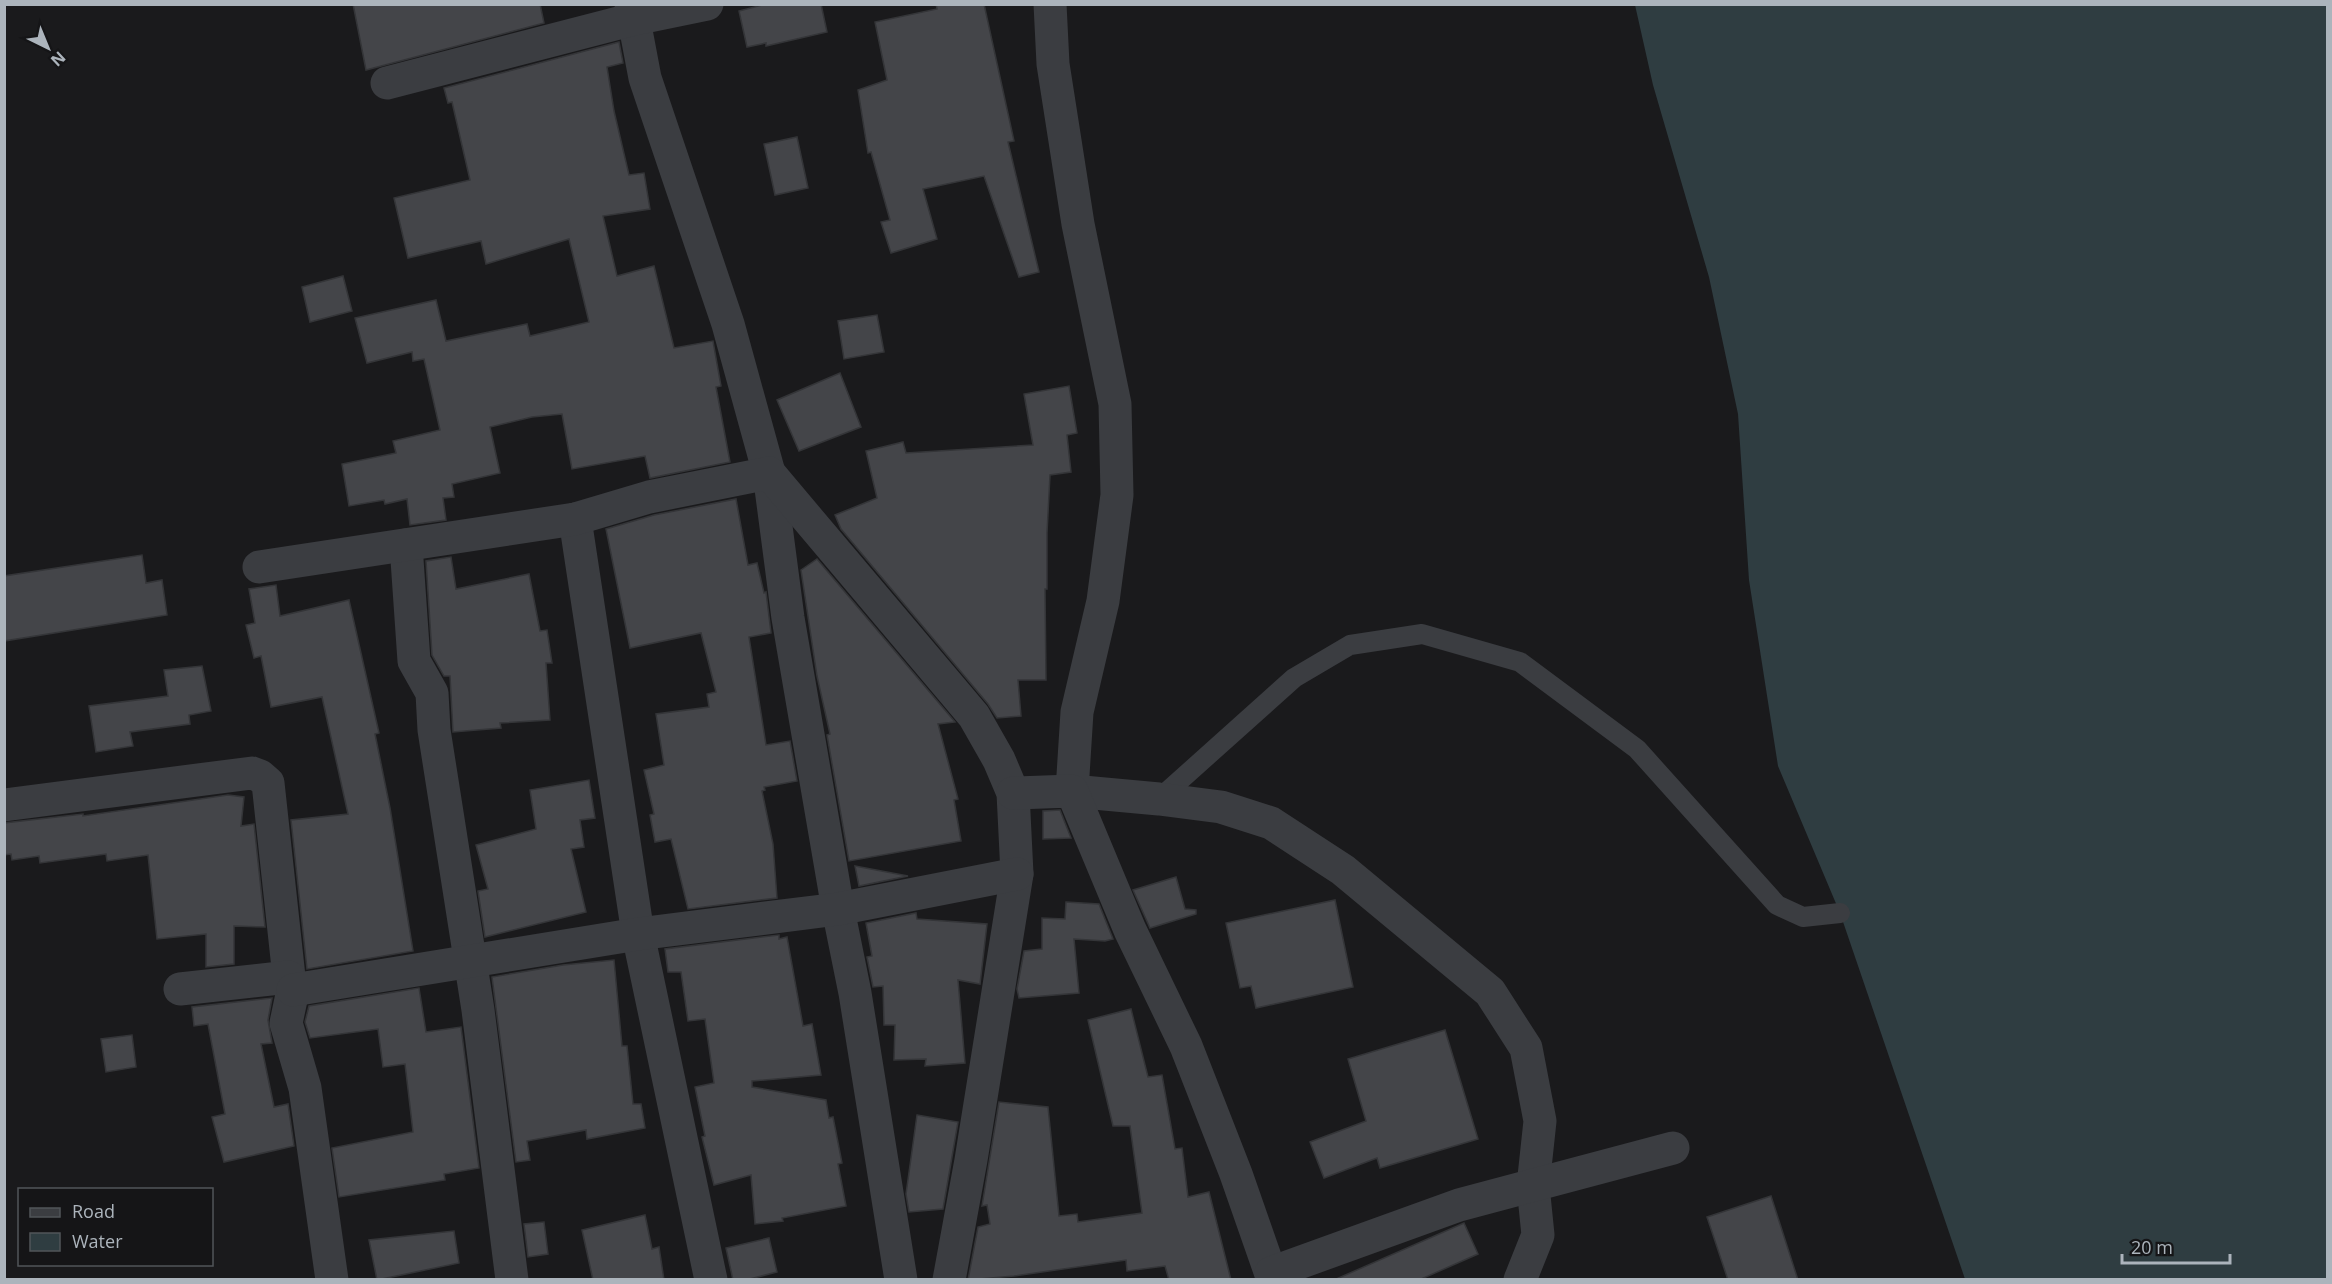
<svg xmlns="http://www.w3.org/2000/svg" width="2332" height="1284" font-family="'Open Sans',sans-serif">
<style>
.water{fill:#2f3d41}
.building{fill:#444549;stroke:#343538;stroke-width:1.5}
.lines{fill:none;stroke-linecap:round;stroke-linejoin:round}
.lane{stroke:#3b3d41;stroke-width:20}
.street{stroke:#3b3d41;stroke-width:33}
</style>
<rect width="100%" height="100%" fill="#1a1a1c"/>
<path class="water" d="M 1635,5 L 2327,5 L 2327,1279 L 1965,1279 L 1840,913 L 1778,766 L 1749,580 L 1738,414 L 1709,277 L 1653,85 Z"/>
<g class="building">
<path d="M 353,4 L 540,4 L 544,23 L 366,70 Z"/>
<path d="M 766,4 L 821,4 L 827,32 L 766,46 L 766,43 L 747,47 L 739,11 Z"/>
<path d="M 936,4 L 984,4 L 1014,141 L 1008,142 L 1039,272 L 1019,277 L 984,176 L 923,189 L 937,239 L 891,253 L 881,222 L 890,220 L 871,152 L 868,153 L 858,90 L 887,80 L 875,22 L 937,9 Z"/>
<path d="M 619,42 L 623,63 L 607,67 L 614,111 L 629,175 L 644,173 L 650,209 L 603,216 L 617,276 L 654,266 L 674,348 L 713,341 L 721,386 L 716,387 L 730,462 L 650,478 L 645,456 L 572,469 L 562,414 L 532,417 L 490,427 L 500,473 L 452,484 L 454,497 L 443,498 L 446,520 L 410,525 L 407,499 L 385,504 L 384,500 L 349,506 L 342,464 L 396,453 L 393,441 L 440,430 L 424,359 L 413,361 L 412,352 L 367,363 L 355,318 L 436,300 L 446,341 L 527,324 L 530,336 L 589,322 L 569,239 L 486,264 L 481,241 L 408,258 L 394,198 L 470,180 L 452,102 L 448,103 L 444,88 Z"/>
<path d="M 797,137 L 808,188 L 775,195 L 764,144 Z"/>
<path d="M 343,276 L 352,311 L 310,322 L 302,287 Z"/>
<path d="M 877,315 L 884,352 L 844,359 L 838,321 Z"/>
<path d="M 840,373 L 861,427 L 799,451 L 777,400 Z"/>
<path d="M 1069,386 L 1077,433 L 1067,435 L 1071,472 L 1050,475 L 1047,533 L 1047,589 L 1045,589 L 1046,680 L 1018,680 L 1021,716 L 997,718 L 988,704 L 841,529 L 835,515 L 877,498 L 866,451 L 903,442 L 906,453 L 1033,445 L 1024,394 Z"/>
<path d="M 736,499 L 748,565 L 757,563 L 764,593 L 766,592 L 771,633 L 749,637 L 766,745 L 790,741 L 797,781 L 764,787 L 765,790 L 762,791 L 773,844 L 777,898 L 688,909 L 671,839 L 655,842 L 650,815 L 654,814 L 644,770 L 664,765 L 656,714 L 709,707 L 707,694 L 716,692 L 701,633 L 630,648 L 606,529 L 654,515 Z"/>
<path d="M 142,555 L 146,583 L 162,580 L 167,615 L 4,641 L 4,576 Z"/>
<path d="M 451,557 L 456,589 L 529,574 L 540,631 L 547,630 L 552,663 L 546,663 L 550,720 L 500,723 L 501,728 L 453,732 L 450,676 L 444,676 L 432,655 L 426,561 Z"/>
<path d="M 817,559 L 955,722 L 938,724 L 958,799 L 954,800 L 961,841 L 849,861 L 827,735 L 830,734 L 817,676 L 801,570 Z"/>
<path d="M 276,585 L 280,616 L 349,600 L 379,733 L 375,734 L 390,808 L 413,951 L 307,969 L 291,820 L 348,814 L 322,697 L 271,707 L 261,656 L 254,658 L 246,625 L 255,623 L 249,589 Z"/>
<path d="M 202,666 L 211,711 L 189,715 L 190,724 L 130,732 L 133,746 L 96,752 L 89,706 L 168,696 L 164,670 Z"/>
<path d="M 589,780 L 595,818 L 580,820 L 584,847 L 571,849 L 586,912 L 485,937 L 478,891 L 488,889 L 476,845 L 536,829 L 530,790 Z"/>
<path d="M 228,795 L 244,797 L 241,826 L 254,824 L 265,927 L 234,926 L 234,964 L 206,967 L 206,934 L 157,939 L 148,855 L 107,861 L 106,854 L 40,863 L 39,856 L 12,860 L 11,854 L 4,855 L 4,823 L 83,814 L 83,816 Z"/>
<path d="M 1060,810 L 1071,838 L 1043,839 L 1043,811 Z"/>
<path d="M 855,866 L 908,876 L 859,886 Z"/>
<path d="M 1176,877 L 1185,909 L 1196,910 L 1196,914 L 1150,928 L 1133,890 Z"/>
<path d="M 1335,900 L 1353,987 L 1256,1008 L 1251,986 L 1240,988 L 1226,923 Z"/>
<path d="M 1066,902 L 1099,904 L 1113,939 L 1105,941 L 1074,939 L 1079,993 L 1019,998 L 1017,989 L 1024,951 L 1042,949 L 1042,918 L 1065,919 Z"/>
<path d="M 916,913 L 917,919 L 987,924 L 980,984 L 958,980 L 965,1063 L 925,1066 L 926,1059 L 894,1060 L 895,1025 L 884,1025 L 883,986 L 873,987 L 867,957 L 872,956 L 866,923 Z"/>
<path d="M 779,935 L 779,939 L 787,937 L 803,1026 L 812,1024 L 821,1075 L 752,1081 L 752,1087 L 826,1100 L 829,1118 L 833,1117 L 842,1163 L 838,1164 L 846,1206 L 782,1218 L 783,1221 L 755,1224 L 751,1175 L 714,1185 L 702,1137 L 705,1136 L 695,1087 L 714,1083 L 705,1019 L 688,1021 L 681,972 L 668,972 L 665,949 Z"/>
<path d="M 614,960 L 622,1046 L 627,1046 L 633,1104 L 641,1104 L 645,1128 L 587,1139 L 586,1130 L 527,1141 L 530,1160 L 516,1162 L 492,977 L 563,965 Z"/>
<path d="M 419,988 L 426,1032 L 461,1027 L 479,1168 L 444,1174 L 445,1180 L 339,1197 L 332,1148 L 413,1132 L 405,1064 L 383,1067 L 378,1029 L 310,1038 L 305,1022 L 309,1006 Z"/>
<path d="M 272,998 L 268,1020 L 272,1043 L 261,1044 L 274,1107 L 288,1104 L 294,1146 L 224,1162 L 212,1117 L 225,1114 L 208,1024 L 194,1026 L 192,1007 Z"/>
<path d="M 1131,1009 L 1148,1077 L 1162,1075 L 1175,1149 L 1182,1148 L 1188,1197 L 1209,1192 L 1231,1280 L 1169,1280 L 1165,1266 L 1127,1271 L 1126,1260 L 1014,1276 L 968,1280 L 978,1227 L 990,1224 L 987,1205 L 982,1206 L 999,1102 L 1048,1107 L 1059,1216 L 1077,1214 L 1078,1222 L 1142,1213 L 1130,1126 L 1113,1126 L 1088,1020 Z"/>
<path d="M 1445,1030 L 1478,1139 L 1380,1168 L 1377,1158 L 1324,1178 L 1310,1142 L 1366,1121 L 1348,1059 Z"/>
<path d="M 132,1035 L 136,1067 L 106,1072 L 101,1039 Z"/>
<path d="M 917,1115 L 958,1122 L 943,1209 L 909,1212 L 906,1194 Z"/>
<path d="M 1771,1196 L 1798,1280 L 1728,1280 L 1707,1217 Z"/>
<path d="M 645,1215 L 652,1249 L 659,1247 L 664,1280 L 593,1280 L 582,1230 Z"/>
<path d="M 544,1222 L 548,1254 L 528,1257 L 524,1224 Z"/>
<path d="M 1464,1223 L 1478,1254 L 1419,1280 L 1334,1280 Z"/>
<path d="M 454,1231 L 459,1263 L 377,1280 L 369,1240 Z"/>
<path d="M 769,1238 L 777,1272 L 746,1280 L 733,1280 L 726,1248 Z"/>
</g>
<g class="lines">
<path class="lane" d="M 1159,799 L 1294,678 L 1350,645 L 1422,634 L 1520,662 L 1637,749 L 1777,905 L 1803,917 L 1840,913"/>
<g class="street">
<path d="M 631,4 L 645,78 L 728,324 L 769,473 L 788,618 L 838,909 L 855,993 L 901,1280"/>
<path d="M 1050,4 L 1053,64 L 1078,224 L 1115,404 L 1117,495 L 1103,601 L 1077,712 L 1072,791 L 1159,799 L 1221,807 L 1271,823 L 1343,870 L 1490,992 L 1526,1048 L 1540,1121 L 1533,1186 L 1538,1235 L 1520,1280"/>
<path d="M 387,83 L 634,19 L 707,4"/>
<path d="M 575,519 L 638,934 L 711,1280"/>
<path d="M 406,545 L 414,661 L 432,693 L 434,730 L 478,1010 L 512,1280"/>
<path d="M 259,567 L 575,519 L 649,497 L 769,473 L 974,716 L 999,760 L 1013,793 L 1017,874 L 971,1160 L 949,1280"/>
<path d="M 1013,793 L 1072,791 L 1130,930 L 1186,1046 L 1236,1174 L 1273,1280"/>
<path d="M 4,805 L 252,773 L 260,776 L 268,783 L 289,977 L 293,990 L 286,1023 L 305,1088 L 332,1280"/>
<path d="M 180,989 L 289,977"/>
<path d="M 293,990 L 638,934 L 838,909 L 1017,874"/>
<path d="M 1271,1273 L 1459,1205 L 1673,1148"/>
</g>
</g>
<rect width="2332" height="1284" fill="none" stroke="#acb4bc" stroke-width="12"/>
<rect x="18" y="1188" width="195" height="78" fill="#151517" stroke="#515559" stroke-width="1.5"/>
<rect x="30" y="1208" width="30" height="9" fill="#3b3d41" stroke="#515559" stroke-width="1.5"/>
<text x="72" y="1218" font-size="18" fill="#acb4bc">Road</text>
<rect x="30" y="1233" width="30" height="18" fill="#2f3d41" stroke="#515559" stroke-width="1.5"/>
<text x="72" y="1248" font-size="18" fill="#acb4bc">Water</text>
<g transform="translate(48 48) rotate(137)" stroke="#151517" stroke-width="4.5" paint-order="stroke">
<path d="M0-4.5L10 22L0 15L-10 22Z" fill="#acb4bc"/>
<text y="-9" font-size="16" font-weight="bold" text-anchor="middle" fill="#acb4bc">N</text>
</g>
<path d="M2122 1254v9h108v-9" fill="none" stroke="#acb4bc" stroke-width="3"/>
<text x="2131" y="1254" font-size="18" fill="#acb4bc" stroke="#151517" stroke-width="4.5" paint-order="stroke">20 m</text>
</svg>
